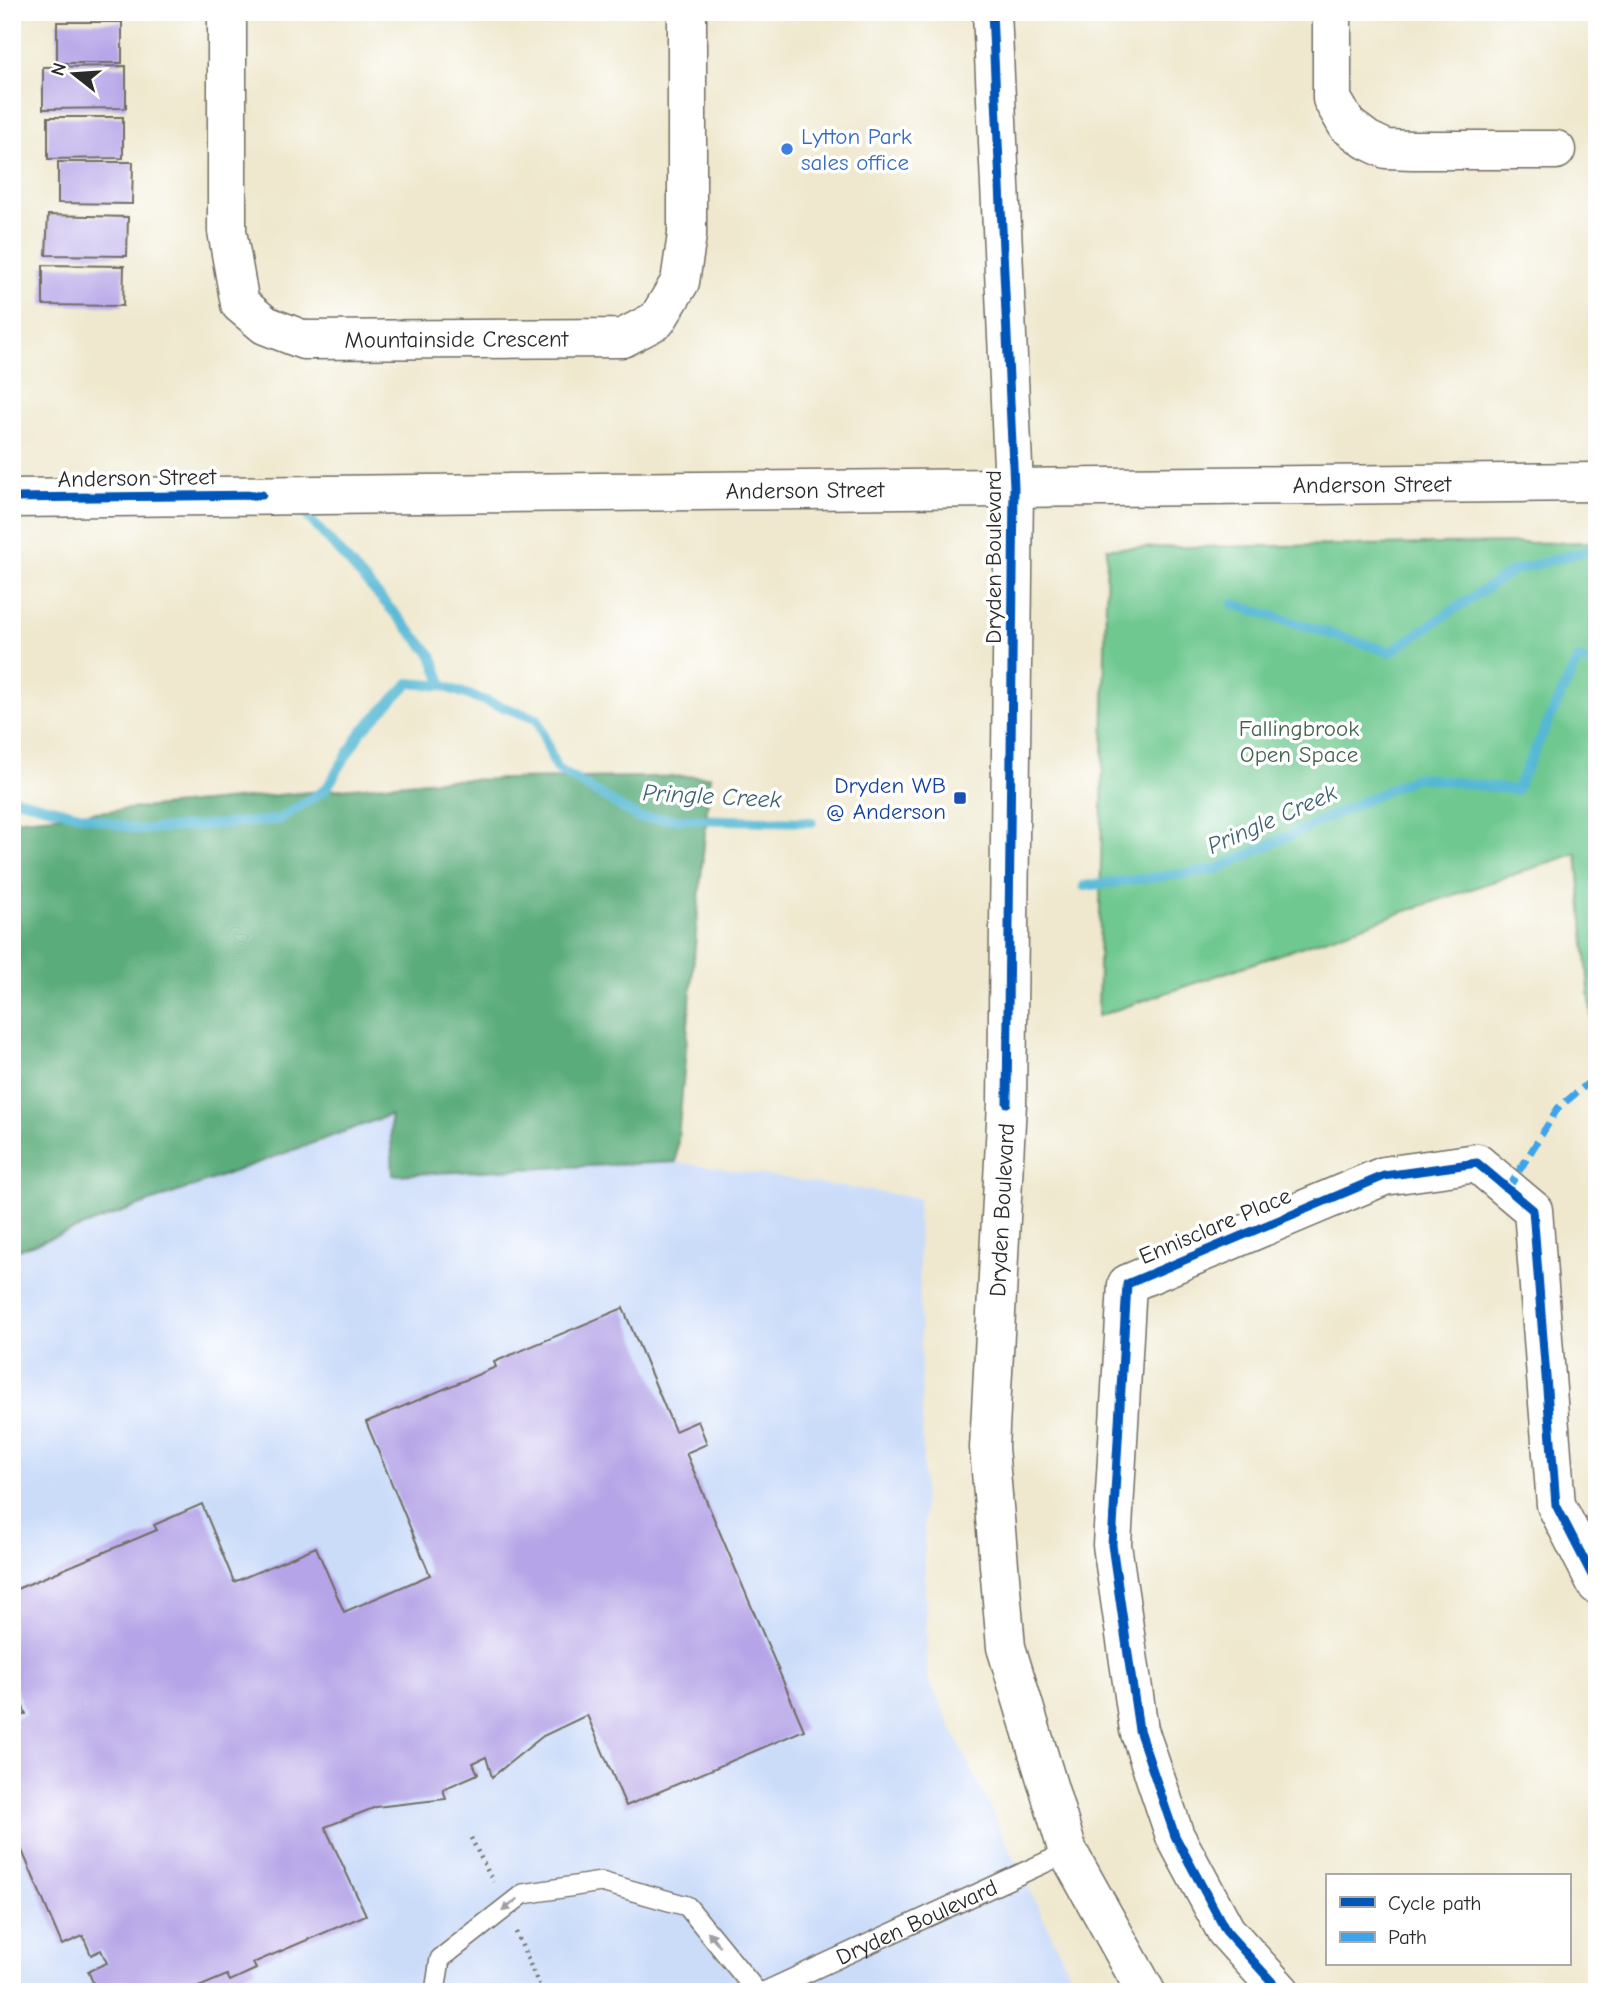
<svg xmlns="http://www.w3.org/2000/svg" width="1609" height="2004" font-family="'Comic Neue',sans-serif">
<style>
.built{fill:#cbdcf9}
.green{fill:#6ec88f;stroke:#4c7a5d;stroke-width:2}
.forest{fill:#5aac7a;stroke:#426c52;stroke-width:2}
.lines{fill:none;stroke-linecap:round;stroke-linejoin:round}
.stream{stroke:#55b8d4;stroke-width:10}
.building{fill:#b5a4e7}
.service-casing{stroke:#706d64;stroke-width:22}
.minor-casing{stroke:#706d64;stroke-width:41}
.tertiary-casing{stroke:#706d64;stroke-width:41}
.path{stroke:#706d64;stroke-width:4.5;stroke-dasharray:2 5;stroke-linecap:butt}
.service{stroke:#fff;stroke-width:19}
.minor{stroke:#fff;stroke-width:38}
.tertiary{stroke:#fff;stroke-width:38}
.quiet{stroke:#3ea3eb;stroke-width:7;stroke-dasharray:14 7;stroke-linecap:butt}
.cycleway-casing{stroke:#fff;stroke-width:13}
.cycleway{stroke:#0057b8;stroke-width:9}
.oneway{fill:#a0a0a0}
.shop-dot{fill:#3f7fe0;stroke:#fff;stroke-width:2.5}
.transit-dot{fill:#1a4fb4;stroke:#fff;stroke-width:2.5}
.labels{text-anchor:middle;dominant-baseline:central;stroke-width:7;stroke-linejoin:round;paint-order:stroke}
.shop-label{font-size:23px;fill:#366cbe;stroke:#fff;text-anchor:start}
.street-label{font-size:23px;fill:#2b2b2b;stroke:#fff}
.park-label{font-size:23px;fill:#42624e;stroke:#fff}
.transit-label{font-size:23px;fill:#164399;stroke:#fff;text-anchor:end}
.water-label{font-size:24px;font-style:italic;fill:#3c636f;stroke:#fff}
</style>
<rect width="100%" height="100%" fill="#fff"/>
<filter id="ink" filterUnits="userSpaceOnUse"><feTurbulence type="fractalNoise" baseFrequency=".0143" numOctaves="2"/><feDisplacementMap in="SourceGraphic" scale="14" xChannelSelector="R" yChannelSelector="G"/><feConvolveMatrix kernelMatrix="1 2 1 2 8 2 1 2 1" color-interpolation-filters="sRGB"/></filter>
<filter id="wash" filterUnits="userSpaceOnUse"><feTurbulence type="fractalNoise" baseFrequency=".00686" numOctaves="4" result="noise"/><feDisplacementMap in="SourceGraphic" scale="28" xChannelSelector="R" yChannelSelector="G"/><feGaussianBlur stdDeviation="1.57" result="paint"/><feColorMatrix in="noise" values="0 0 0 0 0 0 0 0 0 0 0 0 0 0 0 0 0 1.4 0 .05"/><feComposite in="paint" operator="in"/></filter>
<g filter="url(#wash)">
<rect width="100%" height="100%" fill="#efe8ce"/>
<path class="built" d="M 391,1115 L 393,1175 L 676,1162 L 918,1198 L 927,1677 L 1079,1992 L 12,1992 L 12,1252 Z"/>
<path class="green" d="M 1597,542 L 1597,1080 L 1577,853 L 1098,1016 L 1107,548 Z"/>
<path class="forest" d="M 710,776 L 676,1162 L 393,1175 L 390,1115 L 12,1252 L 12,820 L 438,780 Z"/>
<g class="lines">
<g class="stream">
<path d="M 300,508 L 432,655 L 443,686"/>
<path d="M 1233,604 L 1390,652 L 1512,571 L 1597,548"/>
<path d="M 12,798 L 139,830 L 278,820 L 326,789 L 361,732 L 409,683 L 443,686 L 537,719 L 556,768 L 639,818 L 812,822"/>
<path d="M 1084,886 L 1215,870 L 1416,777 L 1516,790 L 1578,659 L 1597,665"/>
</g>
</g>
<g id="blocks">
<g class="building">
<rect x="57" y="22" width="65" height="41"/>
<path d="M 126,66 L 126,108 L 43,109 L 43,67 Z"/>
<path d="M 48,117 L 123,117 L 123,158 L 48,159 Z"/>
<path d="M 58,162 L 133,162 L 132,204 L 58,203 Z"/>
<path d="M 48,215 L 128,217 L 127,256 L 46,255 Z"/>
<path d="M 43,265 L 124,266 L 123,306 L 43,305 Z"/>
<path d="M 623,1308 L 675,1431 L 698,1421 L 707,1444 L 686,1453 L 804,1730 L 626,1806 L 587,1715 L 543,1736 L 492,1777 L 486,1757 L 473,1763 L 478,1774 L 443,1789 L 446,1799 L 376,1807 L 325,1827 L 366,1915 L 253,1963 L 256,1969 L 230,1981 L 227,1975 L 187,1992 L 97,1992 L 88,1971 L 107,1963 L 101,1950 L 91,1955 L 83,1936 L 62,1945 L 12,1827 L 12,1720 L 26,1714 L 12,1681 L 12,1591 L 157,1530 L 154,1525 L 202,1504 L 234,1582 L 316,1547 L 344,1612 L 430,1575 L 366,1422 L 496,1367 L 494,1362 Z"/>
</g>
</g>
</g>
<g filter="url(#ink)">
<use href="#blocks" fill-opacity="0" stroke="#706d64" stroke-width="2"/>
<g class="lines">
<defs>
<g id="service">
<path d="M 435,1992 L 440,1959 L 523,1894 L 601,1882 L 687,1906 L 757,1992"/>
<path id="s1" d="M 764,1992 L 1068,1852"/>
</g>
<g id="minor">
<path id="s2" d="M 227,12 L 227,231 L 240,304 L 265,325 L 304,340 L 623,338 L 657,320 L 680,282 L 687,235 L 687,12"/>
<path d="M 1332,12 L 1332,99 L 1347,125 L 1367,140 L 1386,149 L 1412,150 L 1556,150"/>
<path d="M 1281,1992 L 1226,1931 L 1175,1836 L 1139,1730 L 1112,1545 L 1127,1284 L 1384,1176 L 1477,1163 L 1533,1210 L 1556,1505 L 1597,1585"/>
</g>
<g id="tertiary">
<path d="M 992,12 L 1014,487 L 1007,1103 L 989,1448 L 1006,1647 L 1068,1852 L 1146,1992"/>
<path id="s3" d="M 12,498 L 1597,482"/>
</g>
</defs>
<use href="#service" class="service-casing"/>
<use href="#minor" class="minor-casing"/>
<use href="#tertiary" class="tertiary-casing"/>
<g class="path">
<path d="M 471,1838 L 493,1882"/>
<path d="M 516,1932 L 542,1992"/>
</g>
<use href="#service" class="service"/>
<use href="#minor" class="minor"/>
<use href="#tertiary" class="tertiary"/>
<path class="quiet" d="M 1508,1189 L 1558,1108 L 1597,1076"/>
<defs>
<g id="cycleway">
<path d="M 992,12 L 1014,487 L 1007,1103"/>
<path d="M 12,498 L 262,495"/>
<path d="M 1281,1992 L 1226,1931 L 1175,1836 L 1139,1730 L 1112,1545 L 1127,1284 L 1384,1176 L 1477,1163 L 1533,1210 L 1556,1505 L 1597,1585"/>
</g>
</defs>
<use href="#cycleway" class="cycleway-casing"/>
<use href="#cycleway" class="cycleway"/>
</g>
<defs><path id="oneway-solid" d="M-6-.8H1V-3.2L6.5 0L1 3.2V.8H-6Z" transform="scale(1.75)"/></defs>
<g class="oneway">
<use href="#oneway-solid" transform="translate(510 1905) rotate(141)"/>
<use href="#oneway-solid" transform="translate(714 1939) rotate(-129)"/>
</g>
</g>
<circle class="shop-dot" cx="787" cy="149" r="7"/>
<rect class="transit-dot" x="953" y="791" width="14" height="14" rx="3.5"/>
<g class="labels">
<g class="shop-label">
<text x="801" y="136">Lytton Park<tspan x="801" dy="26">sales office</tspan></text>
</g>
<g class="street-label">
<text stroke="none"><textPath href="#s2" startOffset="520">Mountainside Crescent</textPath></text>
<text transform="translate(137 478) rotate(-1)">Anderson Street</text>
<text stroke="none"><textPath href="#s3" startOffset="1360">Anderson Street</textPath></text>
<text stroke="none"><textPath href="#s3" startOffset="793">Anderson Street</textPath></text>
<text transform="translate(993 557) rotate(-90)">Dryden Boulevard</text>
<text transform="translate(1002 1210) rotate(-87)">Dryden Boulevard</text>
<text transform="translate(1215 1226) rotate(-23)">Ennisclare Place</text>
<text stroke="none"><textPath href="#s1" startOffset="168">Dryden Boulevard</textPath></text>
</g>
<g class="park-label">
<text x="1299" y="728">Fallingbrook<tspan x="1299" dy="26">Open Space</tspan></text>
</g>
<g class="transit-label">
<text x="946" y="785">Dryden WB<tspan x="946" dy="26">@ Anderson</tspan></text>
</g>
<g class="water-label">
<text transform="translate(712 796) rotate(3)">Pringle Creek</text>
<text transform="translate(1272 819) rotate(-24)">Pringle Creek</text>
</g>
</g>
<rect width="1609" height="2004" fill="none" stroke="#fff" stroke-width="42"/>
<rect x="1326" y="1874" width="245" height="91" fill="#ffffff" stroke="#aaaaaa" stroke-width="2"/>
<rect x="1340" y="1897" width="35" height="10" fill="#0057b8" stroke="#aaaaaa" stroke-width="2"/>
<text x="1388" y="1910" font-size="21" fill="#2b2b2b">Cycle path</text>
<rect x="1340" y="1932" width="35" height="10" fill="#3ea3eb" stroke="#aaaaaa" stroke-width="2"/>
<text x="1388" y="1944" font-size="21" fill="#2b2b2b">Path</text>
<g transform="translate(74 74) rotate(287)" stroke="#ffffff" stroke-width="5" paint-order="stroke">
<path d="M0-5L12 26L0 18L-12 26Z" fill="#2b2b2b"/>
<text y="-10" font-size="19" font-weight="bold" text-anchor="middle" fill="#2b2b2b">N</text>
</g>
</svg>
